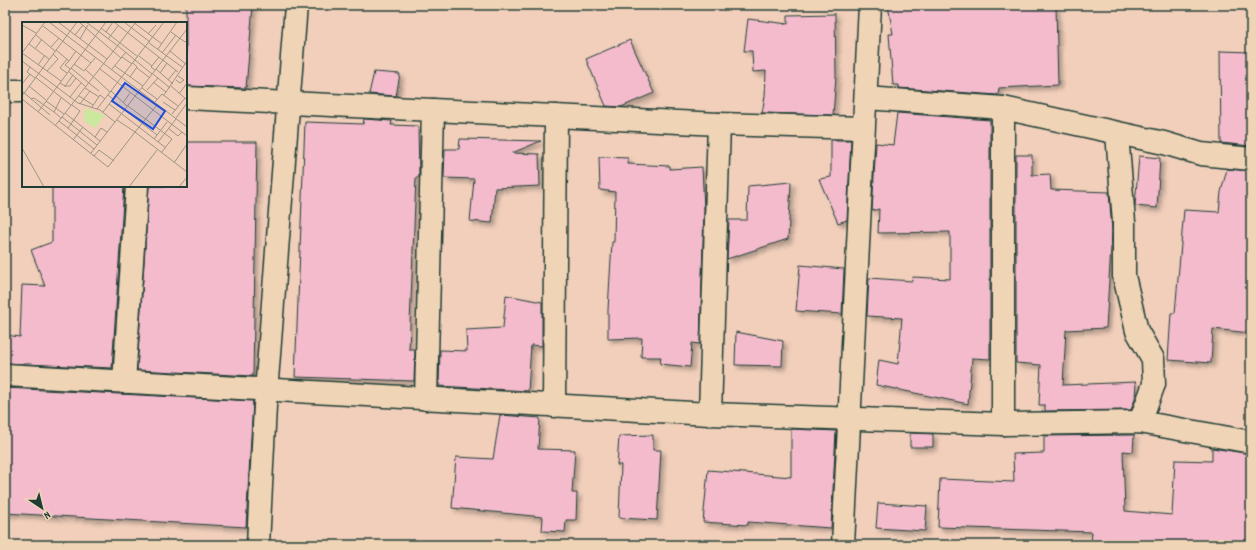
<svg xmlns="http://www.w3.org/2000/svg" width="1256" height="550" font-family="Dekko,sans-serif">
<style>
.building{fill:#f4bbcd;stroke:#1f3d34;filter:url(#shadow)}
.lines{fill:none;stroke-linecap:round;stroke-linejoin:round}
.minor-casing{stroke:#1f3d34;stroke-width:25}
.minor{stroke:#f0d4b6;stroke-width:22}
.inset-road{fill:none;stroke:#9d9585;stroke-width:1}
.view{fill:#1d4ed8;fill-opacity:0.15;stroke:#1d4ed8;stroke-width:2}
.inset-edge{fill:none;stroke:#1f3d34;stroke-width:2}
</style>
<defs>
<filter id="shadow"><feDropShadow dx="3.5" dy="3.5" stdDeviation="2" flood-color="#0004"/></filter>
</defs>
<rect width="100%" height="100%" fill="#f1cfbb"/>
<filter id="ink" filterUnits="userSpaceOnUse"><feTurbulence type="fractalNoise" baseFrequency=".025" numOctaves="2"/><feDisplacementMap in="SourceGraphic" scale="8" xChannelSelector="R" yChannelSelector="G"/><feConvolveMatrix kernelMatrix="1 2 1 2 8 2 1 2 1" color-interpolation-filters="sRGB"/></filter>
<g filter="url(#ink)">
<g class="building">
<path d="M 186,5 L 253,5 L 246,88 L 186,86 Z"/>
<path d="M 888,5 L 1035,5 L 1035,8 L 1056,7 L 1058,85 L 999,88 L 998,95 L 899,88 L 899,85 L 893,85 L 889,34 L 893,34 Z"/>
<path d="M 835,14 L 836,76 L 833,115 L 762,113 L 765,96 L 766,71 L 753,72 L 752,51 L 744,51 L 748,19 L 788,24 L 788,15 Z"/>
<path d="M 630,40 L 654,93 L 621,107 L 606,106 L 586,59 Z"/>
<path d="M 1220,51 L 1251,52 L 1251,146 L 1221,143 Z"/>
<path d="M 374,72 L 400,74 L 396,96 L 369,94 Z"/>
<path d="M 897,113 L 990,120 L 990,359 L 972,358 L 968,404 L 876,385 L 879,360 L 898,364 L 902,318 L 867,316 L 869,278 L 912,281 L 913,277 L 950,279 L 950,232 L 878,233 L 879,209 L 872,211 L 876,143 L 893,145 Z"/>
<path d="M 364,119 L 392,121 L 391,125 L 418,126 L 419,177 L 416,177 L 409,349 L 415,349 L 414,381 L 295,377 L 305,122 L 363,124 Z"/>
<path d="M 460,139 L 541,141 L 512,153 L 539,154 L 540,186 L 495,188 L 492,223 L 470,221 L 474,179 L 444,178 L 445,149 L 459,149 Z"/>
<path d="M 831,140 L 851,140 L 847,220 L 838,223 L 819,179 L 831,177 Z"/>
<path d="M 186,142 L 257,142 L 253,376 L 137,370 L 149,186 L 186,186 Z"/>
<path d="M 1016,155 L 1032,155 L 1032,175 L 1050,174 L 1051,190 L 1109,192 L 1112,231 L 1106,328 L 1066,330 L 1063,385 L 1136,382 L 1135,399 L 1131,410 L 1045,411 L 1045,405 L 1039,405 L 1041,365 L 1016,363 Z"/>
<path d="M 1139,156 L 1160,158 L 1157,208 L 1135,206 Z"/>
<path d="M 599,157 L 628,158 L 628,164 L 670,166 L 670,169 L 702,167 L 704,210 L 700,344 L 692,343 L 690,367 L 660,364 L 661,357 L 641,357 L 642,338 L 608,339 L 608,310 L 612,242 L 614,242 L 615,192 L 600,190 Z"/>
<path d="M 1227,169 L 1251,171 L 1250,333 L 1213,329 L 1211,363 L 1168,360 L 1171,313 L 1175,313 L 1184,210 L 1219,212 L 1221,192 Z"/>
<path d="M 791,182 L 788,239 L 727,259 L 729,220 L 747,220 L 748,186 Z"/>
<path d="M 52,186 L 124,186 L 112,368 L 5,363 L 5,335 L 20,337 L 22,285 L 45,286 L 31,250 L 52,242 Z"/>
<path d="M 800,265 L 844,269 L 842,314 L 796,311 Z"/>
<path d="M 506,295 L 542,302 L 542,346 L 531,345 L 528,391 L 439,386 L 440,350 L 467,351 L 466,330 L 503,328 Z"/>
<path d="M 736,332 L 783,341 L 782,366 L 735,365 Z"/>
<path d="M 5,388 L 253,401 L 246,527 L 5,513 Z"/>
<path d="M 500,415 L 540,418 L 538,449 L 575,450 L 572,493 L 577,493 L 576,520 L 566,520 L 565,532 L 542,531 L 543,517 L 452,508 L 456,457 L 493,459 Z"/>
<path d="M 791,429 L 836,431 L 831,528 L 748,522 L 748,525 L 703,522 L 708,470 L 791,477 Z"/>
<path d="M 910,433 L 933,434 L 933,447 L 910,447 Z"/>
<path d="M 653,435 L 653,450 L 661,450 L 657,520 L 619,518 L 621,465 L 617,465 L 619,436 Z"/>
<path d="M 1134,435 L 1133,452 L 1123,451 L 1125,511 L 1172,515 L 1175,460 L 1212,461 L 1212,448 L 1251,454 L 1251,545 L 1191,545 L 1127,541 L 1126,545 L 1091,545 L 1092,532 L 938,527 L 940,479 L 1014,482 L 1013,454 L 1044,453 L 1044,436 Z"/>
<path d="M 878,503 L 927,506 L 925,531 L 876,528 Z"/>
</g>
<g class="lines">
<defs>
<g id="minor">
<path d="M 5,91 L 23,91"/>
<path d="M 186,98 L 719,124 L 863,128"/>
<path d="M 866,98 L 1003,108 L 1164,143 L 1201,154 L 1251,159"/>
<path d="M 1003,108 L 1003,424"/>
<path d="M 1117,133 L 1124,222 L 1124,276 L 1137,331 L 1153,359 L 1154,384 L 1140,422"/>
<path d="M 5,375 L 710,414 L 1003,424 L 1140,422 L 1251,442"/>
<path d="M 124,382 L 137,186"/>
<path d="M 426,399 L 433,110"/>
<path d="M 554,406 L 556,116"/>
<path d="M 710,414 L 719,124"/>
<path d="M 258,545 L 265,406 L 296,5"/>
<path d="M 843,545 L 870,5"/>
</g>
</defs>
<use href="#minor" class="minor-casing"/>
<use href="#minor" class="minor"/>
</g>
</g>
<g transform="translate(22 22)">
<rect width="165" height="165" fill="#f1cfbb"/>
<path d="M 63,86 L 83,93 L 73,106 L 62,99 Z" fill="#cce79e"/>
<path class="inset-road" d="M 27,0 L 165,105M 36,0 L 85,37M 57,0 L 99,36M 64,0 L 96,24M 92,0 L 124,25M 102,0 L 128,20M 111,0 L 140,22M 0,3 L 14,11M 21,4 L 69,41M 79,6 L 116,35M 84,10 L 91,0M 149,10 L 163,20 L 165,18M 126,12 L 134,3M 14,13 L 33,29M 53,13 L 61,3M 58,17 L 66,3M 86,17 L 96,4M 127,21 L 160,45M 7,22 L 27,37M 96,24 L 130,52M 29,25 L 37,16M 124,25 L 156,50M 13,27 L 20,17M 136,27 L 155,0M 34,28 L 47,39 L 43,43 L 48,47M 148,29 L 165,43M 0,31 L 39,59M 0,31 L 23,0M 140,31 L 154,13M 117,34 L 130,44M 100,35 L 110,42M 45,37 L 38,46 L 45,51M 0,39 L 56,81 L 78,88 L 93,100M 47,39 L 54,29M 52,42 L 62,49 L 73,36M 16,43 L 23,33M 93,44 L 121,64M 8,45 L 5,50 L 13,56M 49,46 L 67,61M 115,46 L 128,56M 63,47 L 88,70M 78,47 L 165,114M 90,47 L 104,30M 134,47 L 151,62M 133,48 L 129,45 L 137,35M 25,49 L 36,37 L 31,32M 46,49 L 64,65M 138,51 L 145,41M 13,55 L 49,83M 108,55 L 115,45 L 111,41M 136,56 L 148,66M 146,58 L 154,48M 154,58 L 158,61 L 162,58 L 156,54M 131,60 L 144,70M 38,61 L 43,64 L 51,53M 67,61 L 77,69M 0,62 L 8,52M 7,64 L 24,78M 42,64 L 48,64 L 54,56M 149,64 L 165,78M 63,66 L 77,75M 120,66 L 135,77M 125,68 L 136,56 L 131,52M 0,69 L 28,93M 89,69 L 105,84M 157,72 L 165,61M 142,73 L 165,39M 0,74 L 55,0M 57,74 L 71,83M 48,75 L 59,61M 39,76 L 32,90 L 39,96M 0,77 L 86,145 L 113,110 L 165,150M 9,77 L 12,76 L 32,90M 90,78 L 135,113M 24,79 L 42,92M 133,80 L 140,72 L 156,84M 141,80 L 153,88M 101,81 L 108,71M 58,82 L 68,69M 87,82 L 144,126M 106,84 L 150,117 L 139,131M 70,85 L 78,73 L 83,77M 75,87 L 142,0M 16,90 L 84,0M 81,90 L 91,77 L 86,73M 43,91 L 78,119M 150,92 L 163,76M 40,95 L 75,123M 154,96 L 165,81M 95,98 L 113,110 L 135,83M 37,99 L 72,127M 33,104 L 114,0M 46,106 L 58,89 L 50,83M 146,106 L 156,114 L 160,110M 73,115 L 79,106 L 85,110M 132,117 L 145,100M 51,118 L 61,105M 136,120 L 154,97M 0,126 L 22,165M 69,131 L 165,7M 72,134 L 77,128 L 92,139M 152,141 L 165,122M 107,165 L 135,128M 157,165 L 165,155"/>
<path class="view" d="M 103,61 L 143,89 L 131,107 L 90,79 Z"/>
<rect width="165" height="165" class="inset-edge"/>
</g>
<rect width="1256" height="550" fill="none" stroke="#f0d4b6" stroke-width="20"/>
<rect x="10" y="10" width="1236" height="530" fill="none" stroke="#1f3d34" stroke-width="1.5" filter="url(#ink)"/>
<g transform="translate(42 508) rotate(145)" stroke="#f0d4b6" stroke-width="3" paint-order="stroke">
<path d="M0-3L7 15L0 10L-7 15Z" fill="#1f3d34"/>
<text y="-6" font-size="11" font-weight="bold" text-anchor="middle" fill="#1f3d34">N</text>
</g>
</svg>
